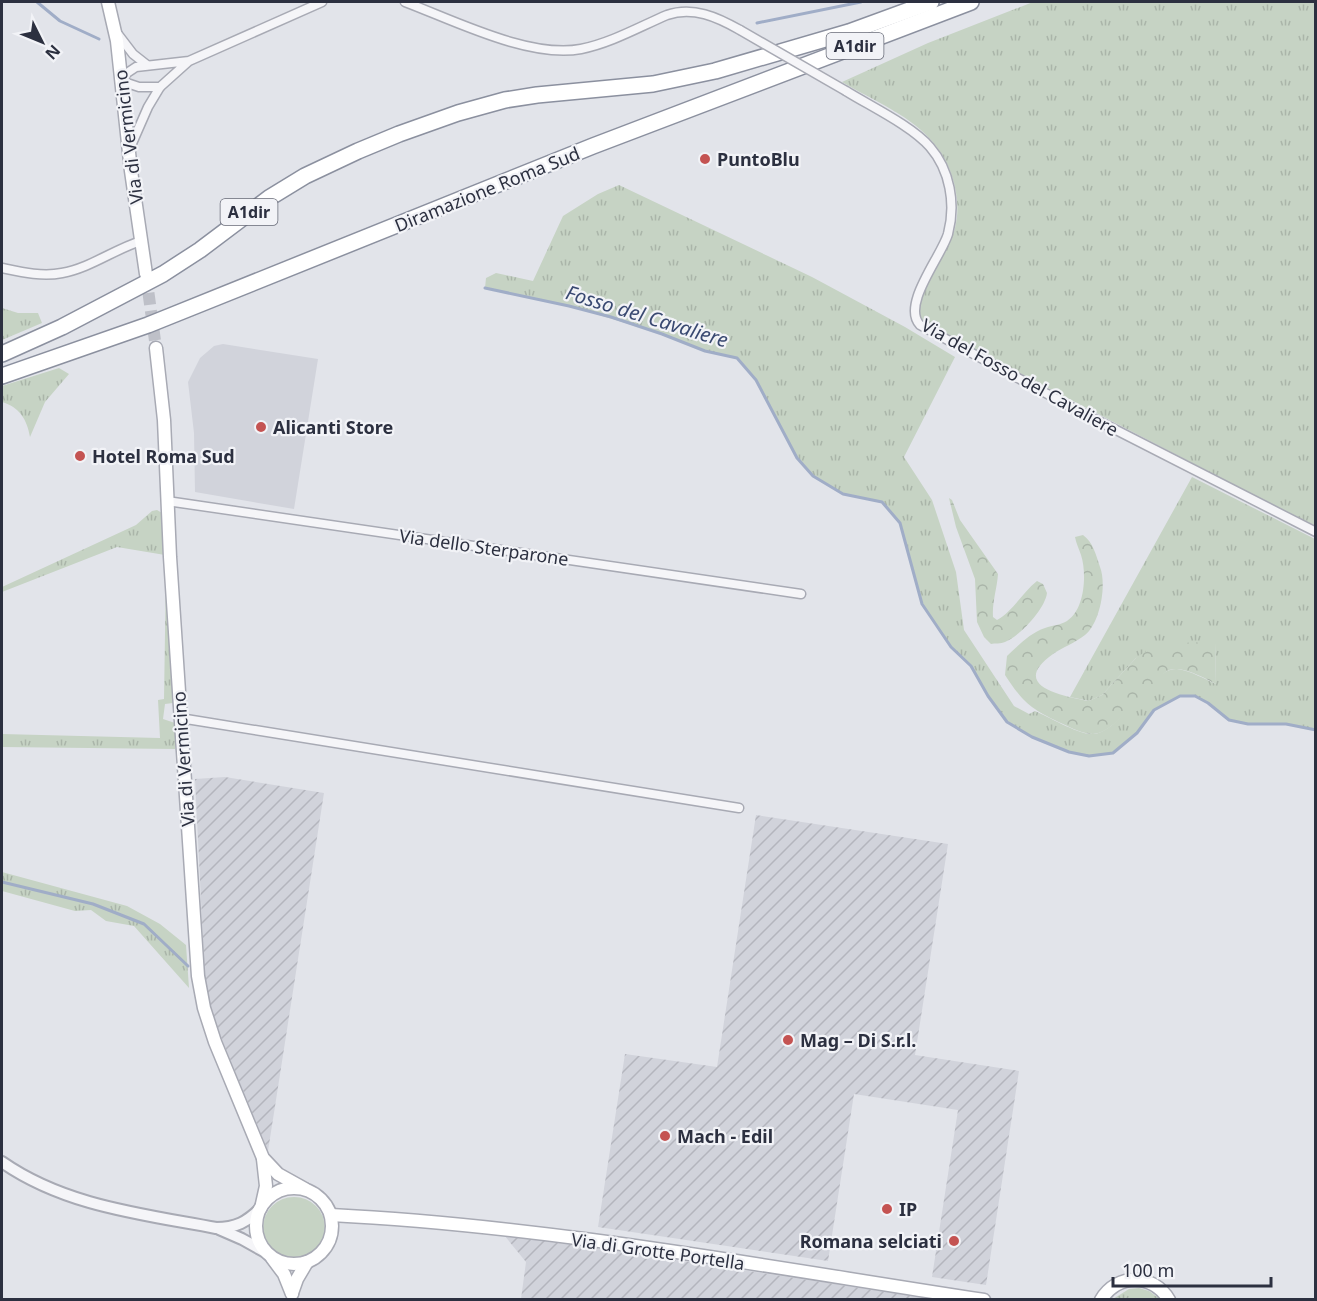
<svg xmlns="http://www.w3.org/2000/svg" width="1317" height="1301" font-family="'Noto Sans',sans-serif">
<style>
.built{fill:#d1d3db}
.industrial{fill:url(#industrial-furrows)}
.grass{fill:url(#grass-tufts)}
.forest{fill:url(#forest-crowns)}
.garden{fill:#c6d3c4}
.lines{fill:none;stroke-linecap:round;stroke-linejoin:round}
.stream{stroke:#a0adc7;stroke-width:3}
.secondary-tunnel{stroke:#bec0c8;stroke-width:12;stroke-dasharray:12 6;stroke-linecap:butt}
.minor-casing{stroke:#a8aab4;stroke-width:11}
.tertiary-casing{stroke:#a8aab4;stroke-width:14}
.secondary-casing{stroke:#a8aab4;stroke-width:15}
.motorway-casing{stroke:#8b909f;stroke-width:18}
.minor{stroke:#f5f5f8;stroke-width:8}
.tertiary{stroke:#f5f5f8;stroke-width:10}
.secondary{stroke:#fff;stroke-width:12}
.motorway{stroke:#fff;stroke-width:15}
.minor-bridge-casing{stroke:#a8aab4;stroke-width:11;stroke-linecap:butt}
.minor-bridge{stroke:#f5f5f8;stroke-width:8}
.poi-dot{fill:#c45352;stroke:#f2f3f7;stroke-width:2}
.labels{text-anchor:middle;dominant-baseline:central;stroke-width:4.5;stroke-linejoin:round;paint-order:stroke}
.shield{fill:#f2f3f7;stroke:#676a77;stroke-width:1.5}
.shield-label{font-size:16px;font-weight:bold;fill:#2c3040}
.street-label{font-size:18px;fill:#2c3040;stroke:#f2f3f7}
.poi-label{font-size:18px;font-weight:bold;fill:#2c3040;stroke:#f2f3f7;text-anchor:start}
.water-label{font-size:20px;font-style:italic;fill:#394971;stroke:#f2f3f7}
</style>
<defs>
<pattern id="industrial-furrows" width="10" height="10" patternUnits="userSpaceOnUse" patternTransform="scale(1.5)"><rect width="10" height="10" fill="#d1d3db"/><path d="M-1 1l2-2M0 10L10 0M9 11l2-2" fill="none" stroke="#b4b5bd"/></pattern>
<pattern id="grass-tufts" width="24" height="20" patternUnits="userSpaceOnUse" patternTransform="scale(1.5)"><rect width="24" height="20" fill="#c6d3c4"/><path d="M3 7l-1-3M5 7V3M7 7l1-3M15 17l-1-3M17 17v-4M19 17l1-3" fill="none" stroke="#aab5a9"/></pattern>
<pattern id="forest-crowns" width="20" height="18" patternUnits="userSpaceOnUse" patternTransform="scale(1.5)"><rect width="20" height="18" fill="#c6d3c4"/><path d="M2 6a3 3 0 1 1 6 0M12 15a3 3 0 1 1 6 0" fill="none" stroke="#aab5a9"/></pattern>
</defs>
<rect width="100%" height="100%" fill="#e2e4ea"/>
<path class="built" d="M 223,344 L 318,359 L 294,509 L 195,492 L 194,433 L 188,382 L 200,358 L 214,346 Z"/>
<g class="industrial">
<path d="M 225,777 L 324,793 L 268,1151 L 220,1035 L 211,1010 L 205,982 L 195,779 Z"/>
<path d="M 756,815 L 948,844 L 915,1055 L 1019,1071 L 986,1285 L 932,1277 L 958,1110 L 854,1094 L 828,1261 L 598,1227 L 625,1054 L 717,1067 Z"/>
<path d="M 504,1235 L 550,1241 L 934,1299 L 521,1299 L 526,1262 Z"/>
</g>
<g class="grass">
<path d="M 1033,2 L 1315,2 L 1315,527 L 929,326 C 924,322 920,318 919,311 C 918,294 950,250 955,228 C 962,201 953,167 936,146 C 913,116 874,101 842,82 L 928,43 Z"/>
<path d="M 619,185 L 812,277 L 905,327 L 955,357 L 904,457 L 932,500 L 956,572 L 964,630 L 1014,706 L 1029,714 L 1035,711 C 1049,717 1076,733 1090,734 C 1120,737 1150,667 1177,669 C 1192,671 1204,679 1216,684 L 1215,643 L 1136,658 L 1102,695 L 1089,701 L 1070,697 L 1192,477 L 1315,539 L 1315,730 L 1286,724 L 1248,724 L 1229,720 L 1208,703 L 1195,696 L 1180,696 L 1154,710 L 1137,733 L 1113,753 L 1089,756 L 1069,752 L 1032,737 L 1007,722 L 988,696 L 971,666 L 951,647 L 922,604 L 900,523 L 882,502 L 843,494 L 813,476 L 797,458 L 756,380 L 737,358 L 705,351 L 662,334 L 569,306 L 485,288 L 486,278 L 496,273 L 533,281 L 563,216 L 598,194 Z"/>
<path d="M 2,308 L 18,313 L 38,313 L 42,323 L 2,340 Z"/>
<path d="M 59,368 L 69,374 L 45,402 L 30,437 C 27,419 19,407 2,402 L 2,386 Z"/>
<path d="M 157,510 L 162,513 L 165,555 L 117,547 L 2,592 L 2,587 L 136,525 L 152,511 Z"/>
<path d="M 166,567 L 173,703 L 165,704 L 163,719 L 175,723 L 175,749 L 2,747 L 2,734 L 160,738 L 158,700 L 164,699 Z"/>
<path d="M 2,872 L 127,906 L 160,924 L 186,945 L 189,988 L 134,926 L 106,921 L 91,910 L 75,911 L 2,891 Z"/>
<path d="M 1139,1288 L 1149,1291 L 1160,1299 L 1113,1299 L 1129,1289 Z"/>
</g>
<g class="forest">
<path d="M 949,498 L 952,500 L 960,520 L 998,574 C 997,589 992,602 993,617 L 997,620 C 1013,611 1022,593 1037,581 L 1043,584 L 1047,593 C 1045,609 1020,636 1005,642 C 1001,644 995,643 991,644 L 984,637 L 977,622 L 975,579 L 956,527 Z"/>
<path d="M 1083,535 C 1093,542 1096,555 1100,567 C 1107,585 1100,623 1085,635 C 1075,643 1063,647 1053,654 C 1008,686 1063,696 1089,701 L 1102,695 L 1136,658 L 1149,649 L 1177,643 L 1215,642 L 1216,684 C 1204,678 1183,665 1169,670 C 1163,673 1157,680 1152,685 C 1137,698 1114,733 1093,734 C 1084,734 1071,728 1063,724 C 1032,710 1023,703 1005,675 L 1007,656 C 1019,645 1030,633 1045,628 C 1053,625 1061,625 1067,621 C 1085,610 1087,573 1081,555 C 1079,549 1076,543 1075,537 Z"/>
</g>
<circle class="garden" cx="294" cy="1228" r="31"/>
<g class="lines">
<g class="stream">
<path d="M 37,2 L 60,21 L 99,39"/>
<path d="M 757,23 L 861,2"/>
<path d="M 485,288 L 569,306 L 611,317 L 662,334 L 705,351 L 737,358 L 756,380 L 797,458 L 813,476 L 843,494 L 882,502 L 900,523 L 922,604 L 951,647 L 971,666 L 988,696 L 1007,722 L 1032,737 L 1069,752 L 1089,756 L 1113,753 L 1137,733 L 1154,710 L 1180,696 L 1195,696 L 1208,703 L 1229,720 L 1248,724 L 1286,724 L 1316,730"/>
<path d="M 2,882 L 93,904 L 144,924 L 188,966"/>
</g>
<path class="secondary-tunnel" d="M 146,275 L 156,348"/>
<defs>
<g id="minor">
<path d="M 405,2 C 453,20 530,59 581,49 C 611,43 639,27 667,15 C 693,6 717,17 740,30"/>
<path d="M 117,33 L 133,54 L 147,65"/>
<path d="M 189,61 L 160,87 L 139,87 L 121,81 L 127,73 L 136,67 L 189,61 L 322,2"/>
<path d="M 846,91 C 870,106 912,126 930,147 C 950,170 956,204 948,234 C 941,257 901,305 920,325 L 1075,409 L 1316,532"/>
<path d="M 130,148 L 148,107 L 160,87"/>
<path d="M 2,268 C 21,272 42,277 62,273 C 90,268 115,249 141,241"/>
<path d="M 167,501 L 801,594"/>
<path d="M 180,718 L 739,808"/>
</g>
<g id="tertiary">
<path d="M 2,1162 C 65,1206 142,1214 216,1228 C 236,1228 247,1222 261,1208"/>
<path d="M 219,1229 L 242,1239 L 267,1253"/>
</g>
<g id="secondary">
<path d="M 108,2 L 117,41 L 131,171 L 146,274"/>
<path d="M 156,348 L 164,420 L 170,557 L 198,976 L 204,1008 L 215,1042 L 263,1158 L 278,1174 L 305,1189"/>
<circle cx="294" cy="1226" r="38"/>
<path d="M 262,1204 L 266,1186 L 263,1159"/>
<path d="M 331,1215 C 550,1226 767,1267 984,1300"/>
<path d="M 272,1258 L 284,1274 L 292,1294"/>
<path d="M 292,1293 L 297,1279 L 307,1262"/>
<path d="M 1101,1300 C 1117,1273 1153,1273 1169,1300"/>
</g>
<g id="motorway">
<path d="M 2,354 L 62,327 L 163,274 L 200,250 L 269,198 L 305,176 L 358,151 L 399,134 L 458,113 L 505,100 L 537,95 L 653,84 L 715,71 L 849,32 L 931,2"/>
<path d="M 2,376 L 148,325 L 593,146 L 971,2"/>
</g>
</defs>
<use href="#minor" class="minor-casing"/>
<use href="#tertiary" class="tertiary-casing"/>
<use href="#secondary" class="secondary-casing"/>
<use href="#motorway" class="motorway-casing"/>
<use href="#minor" class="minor"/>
<use href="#tertiary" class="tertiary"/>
<use href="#secondary" class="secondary"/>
<use href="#motorway" class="motorway"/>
<defs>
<path id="minor-bridge" d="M 740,30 L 846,91"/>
</defs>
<use href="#minor-bridge" class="minor-bridge-casing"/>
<use href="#minor-bridge" class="minor-bridge"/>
</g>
<g class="poi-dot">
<circle cx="705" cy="159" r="6"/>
<circle cx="261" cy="427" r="6"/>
<circle cx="80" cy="456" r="6"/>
<circle cx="788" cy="1040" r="6"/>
<circle cx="665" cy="1136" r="6"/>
<circle cx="887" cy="1209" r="6"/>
<circle cx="954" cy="1241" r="6"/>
</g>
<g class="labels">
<g class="shield">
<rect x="826.5" y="33" width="57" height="26" rx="4.5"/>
<rect x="220.5" y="199" width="57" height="26" rx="4.5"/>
</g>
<g class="shield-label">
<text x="855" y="46">A1dir</text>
<text x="249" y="212">A1dir</text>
</g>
<g class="street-label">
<text transform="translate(128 137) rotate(-97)">Via di Vermicino</text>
<text transform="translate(487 189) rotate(-22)">Diramazione Roma Sud</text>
<text transform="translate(1020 377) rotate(29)">Via del Fosso del Cavaliere</text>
<text transform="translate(484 547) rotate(8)">Via dello Sterparone</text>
<text transform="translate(183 759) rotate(-94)">Via di Vermicino</text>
<text transform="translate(658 1251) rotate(8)">Via di Grotte Portella</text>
</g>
<g class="poi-label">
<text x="717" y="159">PuntoBlu</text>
<text x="273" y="427">Alicanti Store</text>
<text x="92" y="456">Hotel Roma Sud</text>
<text x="800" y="1040">Mag – Di S.r.l.</text>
<text x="677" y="1136">Mach - Edil</text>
<text x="899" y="1209">IP</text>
<text x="942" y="1241" text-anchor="end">Romana selciati</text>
</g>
<g class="water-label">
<text transform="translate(647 316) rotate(17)">Fosso del Cavaliere</text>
</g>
</g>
<rect width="1317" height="1301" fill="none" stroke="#2c3040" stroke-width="6"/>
<g transform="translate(42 42) rotate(133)" stroke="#f2f3f7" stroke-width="4.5" paint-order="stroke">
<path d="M0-4.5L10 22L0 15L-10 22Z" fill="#2c3040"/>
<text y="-9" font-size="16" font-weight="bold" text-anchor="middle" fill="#2c3040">N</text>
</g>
<path d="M1113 1277v9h158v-9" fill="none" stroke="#2c3040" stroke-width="3"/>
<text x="1122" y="1277" font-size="18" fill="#2c3040" stroke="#f2f3f7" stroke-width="4.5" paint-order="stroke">100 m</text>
</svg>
